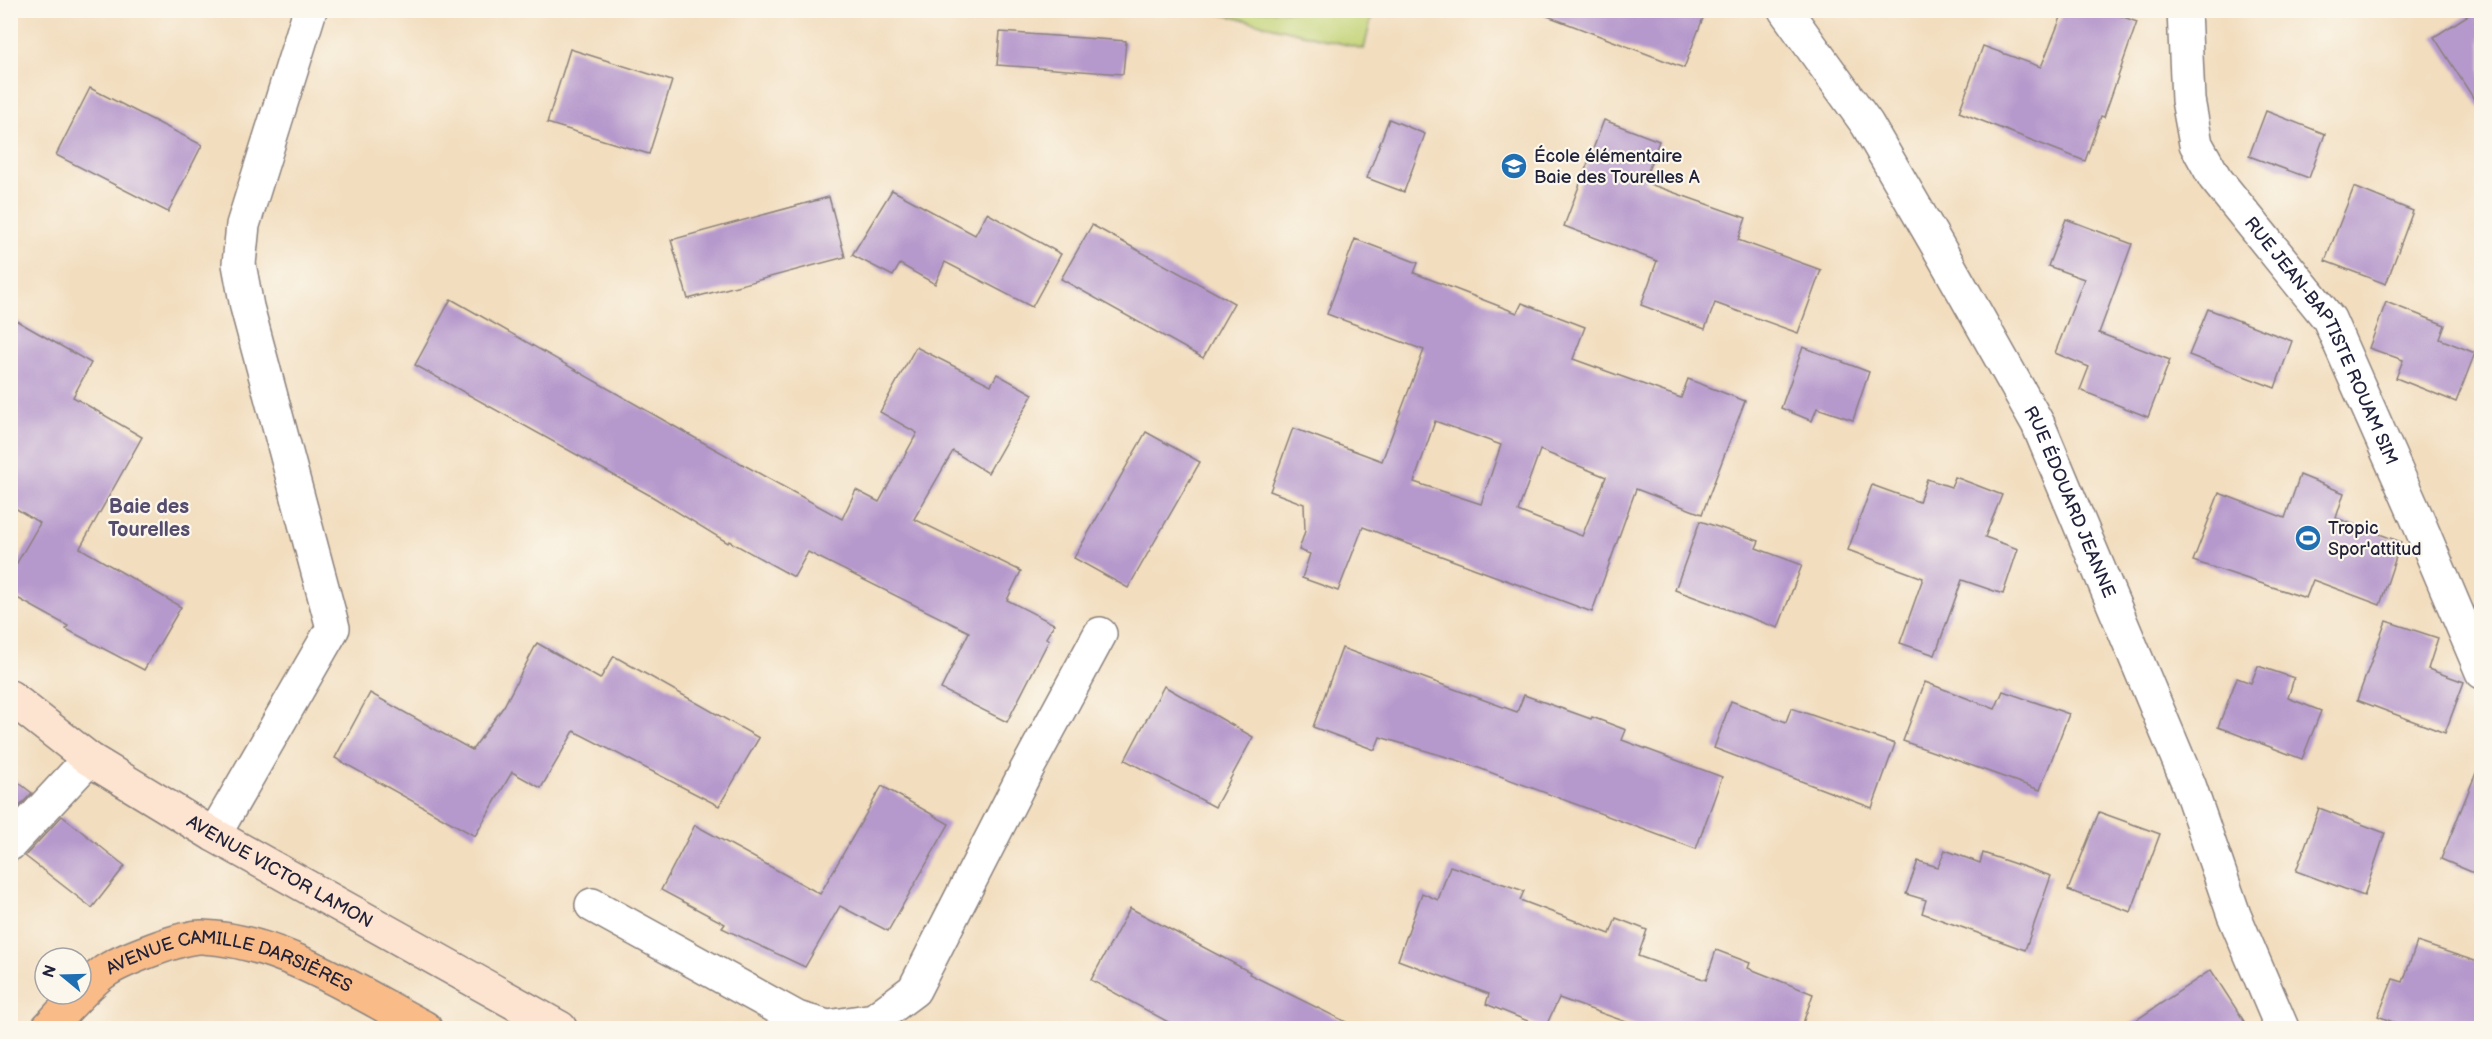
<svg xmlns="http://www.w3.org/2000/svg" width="2492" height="1039" font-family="'Balsamiq Sans',sans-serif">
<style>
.green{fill:#c2d376;stroke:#727a58;stroke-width:1.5}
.building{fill:#b699cc;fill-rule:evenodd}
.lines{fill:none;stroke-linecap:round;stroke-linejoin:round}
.street-casing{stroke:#8a807c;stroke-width:36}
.secondary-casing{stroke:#8a807c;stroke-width:36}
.primary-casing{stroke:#8a807c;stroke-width:36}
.street{stroke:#fff;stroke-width:33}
.secondary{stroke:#fde4d0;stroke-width:33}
.primary{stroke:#f9bc89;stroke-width:33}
.labels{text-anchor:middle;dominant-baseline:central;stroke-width:4.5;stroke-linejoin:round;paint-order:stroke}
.poi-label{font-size:18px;fill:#22223b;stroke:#fbf7ec;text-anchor:start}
.street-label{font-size:18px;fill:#22223b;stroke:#fbf7ec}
.neighbourhood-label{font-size:20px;font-weight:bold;fill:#564c6e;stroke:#fbf7ec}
</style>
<rect width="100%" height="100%" fill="#fbf7ec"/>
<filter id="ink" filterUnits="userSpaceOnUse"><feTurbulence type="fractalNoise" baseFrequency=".0167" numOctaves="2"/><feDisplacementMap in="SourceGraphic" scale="12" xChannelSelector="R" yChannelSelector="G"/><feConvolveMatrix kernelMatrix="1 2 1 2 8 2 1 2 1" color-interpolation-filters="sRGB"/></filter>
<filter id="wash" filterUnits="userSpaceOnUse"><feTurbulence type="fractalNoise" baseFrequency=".008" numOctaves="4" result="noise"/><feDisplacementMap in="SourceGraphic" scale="24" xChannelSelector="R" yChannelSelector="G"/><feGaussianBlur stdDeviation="1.35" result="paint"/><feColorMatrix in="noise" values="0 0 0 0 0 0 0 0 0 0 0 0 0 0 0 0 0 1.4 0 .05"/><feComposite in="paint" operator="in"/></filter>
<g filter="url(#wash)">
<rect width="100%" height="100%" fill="#f2ddbe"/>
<path class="green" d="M 1208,11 L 1373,11 L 1364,49 Z"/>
<g id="blocks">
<g class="building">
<path d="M 1542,10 L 1706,10 L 1684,68 L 1542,14 Z"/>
<path d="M 2064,10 L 2105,10 L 2137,22 L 2104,117 L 2101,116 L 2085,161 L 1959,112 L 1983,46 L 2041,67 Z"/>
<path d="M 2476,10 L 2481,10 L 2481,110 L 2434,37 Z"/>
<path d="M 1000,32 L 1126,41 L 1123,74 L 997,65 Z"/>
<path d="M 570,49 L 672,81 L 649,154 L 547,123 Z"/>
<path d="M 90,88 L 202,145 L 168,212 L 56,155 Z"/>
<path d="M 2266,111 L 2325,134 L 2309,178 L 2249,156 Z"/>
<path d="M 1389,119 L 1425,134 L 1404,192 L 1367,178 Z"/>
<path d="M 1604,120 L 1659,141 L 1644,182 L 1746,218 L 1738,240 L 1821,270 L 1798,333 L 1715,303 L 1705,329 L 1641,305 L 1657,261 L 1564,226 Z"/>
<path d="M 2354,187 L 2413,211 L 2386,284 L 2325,261 Z"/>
<path d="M 892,190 L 975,235 L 987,213 L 1061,254 L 1032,307 L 945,262 L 935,284 L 900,264 L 893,276 L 852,255 Z"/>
<path d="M 829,197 L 845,257 L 688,299 L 671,240 Z"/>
<path d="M 2066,219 L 2132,244 L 2099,333 L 2170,360 L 2148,417 L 2080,390 L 2089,367 L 2055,353 L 2084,279 L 2048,266 Z"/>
<path d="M 1092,225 L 1234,303 L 1203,358 L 1061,279 Z"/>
<path d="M 1355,239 L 1418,263 L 1414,273 L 1517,313 L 1522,303 L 1585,327 L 1573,359 L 1681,398 L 1688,379 L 1745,401 L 1702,514 L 1636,489 L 1592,612 L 1363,527 L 1338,591 L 1302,578 L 1310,554 L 1299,550 L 1305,531 L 1304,504 L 1270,491 L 1293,428 L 1382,461 L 1424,350 L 1327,314 ZM 1435,421 L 1501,445 L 1481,504 L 1414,482 ZM 1540,450 L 1606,477 L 1582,536 L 1518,511 Z"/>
<path d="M 451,299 L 686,433 L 842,519 L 856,490 L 879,502 L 917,433 L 880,412 L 916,347 L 991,385 L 997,374 L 1033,394 L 988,473 L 953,451 L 914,519 L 1021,571 L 1007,600 L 1054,624 L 1046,638 L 1049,640 L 1007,722 L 941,689 L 969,632 L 808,552 L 794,577 L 729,541 L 728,543 L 653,497 L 415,365 Z"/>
<path d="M 2386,302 L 2445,325 L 2440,339 L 2475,353 L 2456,402 L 2396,378 L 2403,360 L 2369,348 Z"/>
<path d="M 2208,309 L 2292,341 L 2275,388 L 2189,355 Z"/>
<path d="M 10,317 L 91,363 L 73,397 L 142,437 L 80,548 L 181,607 L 144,670 L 66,629 L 68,626 L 10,594 L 10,575 L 40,523 L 10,505 Z"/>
<path d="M 1803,347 L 1869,372 L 1853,420 L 1817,408 L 1812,421 L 1781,408 Z"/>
<path d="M 1146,432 L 1200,462 L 1128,588 L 1074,558 Z"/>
<path d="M 2300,475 L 2344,493 L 2336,518 L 2401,542 L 2380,605 L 2313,580 L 2306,598 L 2193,561 L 2219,493 L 2285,518 Z"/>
<path d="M 1955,477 L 2002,495 L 1985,537 L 2018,549 L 2003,594 L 1962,580 L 1935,655 L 1900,643 L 1923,578 L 1848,550 L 1872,485 L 1919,502 L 1927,479 L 1951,487 Z"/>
<path d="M 1700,521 L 1759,541 L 1756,548 L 1802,565 L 1778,628 L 1675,590 Z"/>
<path d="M 2386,621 L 2438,638 L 2428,669 L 2464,682 L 2445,733 L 2357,700 Z"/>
<path d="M 537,643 L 600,679 L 614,656 L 759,738 L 719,806 L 574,731 L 541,788 L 512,772 L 475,836 L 335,758 L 370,693 L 472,750 L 504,706 Z"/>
<path d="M 1342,648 L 1517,712 L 1524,695 L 1591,719 L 1592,717 L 1626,730 L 1622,740 L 1722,777 L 1696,849 L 1460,761 L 1380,737 L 1375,750 L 1313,727 Z"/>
<path d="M 2258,666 L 2294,678 L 2288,698 L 2321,711 L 2302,759 L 2218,727 L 2237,678 L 2251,683 Z"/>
<path d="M 1925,682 L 1995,709 L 2003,691 L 2069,714 L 2040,790 L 1903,741 Z"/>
<path d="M 1164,686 L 1253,737 L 1215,807 L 1125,760 Z"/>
<path d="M 1731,701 L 1786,722 L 1791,708 L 1895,744 L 1872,808 L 1714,748 Z"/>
<path d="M 2480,763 L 2481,763 L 2481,876 L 2441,859 Z"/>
<path d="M 10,776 L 32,793 L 10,816 Z"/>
<path d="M 882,786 L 949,824 L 888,931 L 840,906 L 805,967 L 722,928 L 725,924 L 661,890 L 695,825 L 820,894 Z"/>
<path d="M 2319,808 L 2385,833 L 2364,896 L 2296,871 Z"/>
<path d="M 2099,812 L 2160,834 L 2131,912 L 2068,890 Z"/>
<path d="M 62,816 L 125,866 L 92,908 L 25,856 Z"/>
<path d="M 1945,850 L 1980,863 L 1983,853 L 2051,876 L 2025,950 L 1922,913 L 1926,900 L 1906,894 L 1918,861 L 1938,867 Z"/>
<path d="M 1450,866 L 1524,891 L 1520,900 L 1610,934 L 1616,918 L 1647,930 L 1638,956 L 1706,980 L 1716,950 L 1750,963 L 1748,968 L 1813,994 L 1801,1029 L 1646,1029 L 1559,998 L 1545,1028 L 1486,1004 L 1489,994 L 1398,960 L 1422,893 L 1438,900 Z"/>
<path d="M 1130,908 L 1250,972 L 1249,974 L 1360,1029 L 1181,1029 L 1091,980 Z"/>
<path d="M 2417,942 L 2481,963 L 2481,1029 L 2410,1029 L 2378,1016 L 2393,979 L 2403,982 Z"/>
<path d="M 2211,970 L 2249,1029 L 2123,1029 Z"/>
</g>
</g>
</g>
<g filter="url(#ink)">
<use href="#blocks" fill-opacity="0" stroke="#8a807c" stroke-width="1.5"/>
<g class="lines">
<defs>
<g id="street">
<path id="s1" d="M 1785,10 L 1867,124 L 1936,243 L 2038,424 L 2189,785 L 2234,915 L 2282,1028"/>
<path id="s2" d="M 2184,10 L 2188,100 L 2196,144 L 2215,178 L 2329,319 L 2416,516 L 2482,672"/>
<path d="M 214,835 L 333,628 L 247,307 L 239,264 L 243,225 L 310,10"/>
<path d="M 10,844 L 89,759"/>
<path d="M 592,905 L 797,1018 L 828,1027 L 874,1020 L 914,990 L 1026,771 L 1100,634"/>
</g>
<g id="secondary">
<path id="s3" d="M 10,697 L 89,759 L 214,835 L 560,1028"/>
</g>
<g id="primary">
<path id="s4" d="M 48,1028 C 60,1015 92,979 107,970 C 123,960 183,936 202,937 C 280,940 357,992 425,1028"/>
</g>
</defs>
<use href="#street" class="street-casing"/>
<use href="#secondary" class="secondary-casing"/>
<use href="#primary" class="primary-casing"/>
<use href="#street" class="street"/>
<use href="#secondary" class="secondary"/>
<use href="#primary" class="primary"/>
</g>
</g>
<defs>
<symbol id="school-disc" viewBox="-11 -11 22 22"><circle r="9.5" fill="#1f6fb2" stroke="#fbf7ec"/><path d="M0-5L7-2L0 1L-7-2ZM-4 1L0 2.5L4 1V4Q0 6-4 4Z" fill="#fff"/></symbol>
<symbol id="stadium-disc" viewBox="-11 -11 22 22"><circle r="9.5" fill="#1f6fb2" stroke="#fbf7ec"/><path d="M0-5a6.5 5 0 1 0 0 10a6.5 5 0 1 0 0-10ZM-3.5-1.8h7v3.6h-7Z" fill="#fff"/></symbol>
</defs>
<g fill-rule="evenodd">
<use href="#school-disc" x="1499" y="151" width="30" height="30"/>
<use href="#stadium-disc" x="2293" y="523" width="30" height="30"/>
</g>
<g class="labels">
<g class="poi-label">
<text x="1534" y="156">École élémentaire<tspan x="1534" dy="21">Baie des Tourelles A</tspan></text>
<text x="2328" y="528">Tropic<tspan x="2328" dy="21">Spor'attitud</tspan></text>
</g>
<g class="street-label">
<text stroke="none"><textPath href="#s2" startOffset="370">RUE JEAN-BAPTISTE ROUAM SIM</textPath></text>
<text stroke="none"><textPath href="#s1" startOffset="570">RUE ÉDOUARD JEANNE</textPath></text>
<text stroke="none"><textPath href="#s3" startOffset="322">AVENUE VICTOR LAMON</textPath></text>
<text stroke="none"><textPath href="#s4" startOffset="213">AVENUE CAMILLE DARSIÈRES</textPath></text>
</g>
<g class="neighbourhood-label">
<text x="149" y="507">Baie des<tspan x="149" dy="23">Tourelles</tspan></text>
</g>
</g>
<rect width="2492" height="1039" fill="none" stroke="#fbf7ec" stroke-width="36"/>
<g transform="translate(63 976) rotate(289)"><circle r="28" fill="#fbf7ec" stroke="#a4a2a5" stroke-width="1.5"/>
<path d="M0-4.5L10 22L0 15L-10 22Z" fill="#1f6fb2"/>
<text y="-9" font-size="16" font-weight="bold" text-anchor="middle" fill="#22223b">N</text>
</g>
</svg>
